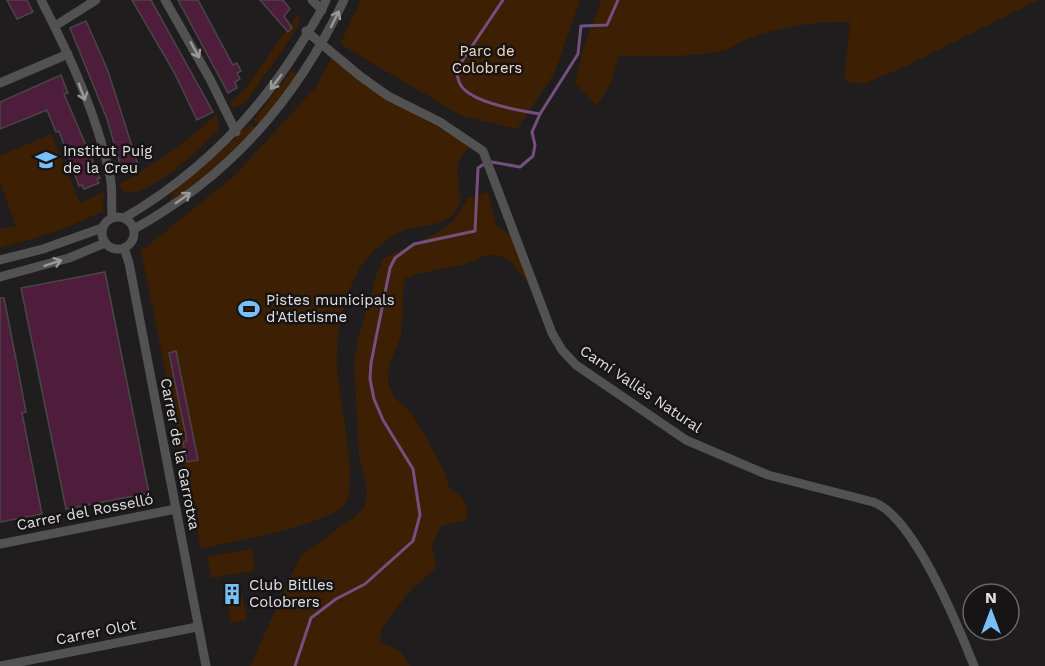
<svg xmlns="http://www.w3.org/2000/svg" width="1045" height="666" font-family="'Work Sans',sans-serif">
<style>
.green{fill:#3d1f03}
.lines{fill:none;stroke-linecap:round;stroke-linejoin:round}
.stream{stroke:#754f7e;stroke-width:3}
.building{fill:#4e1d3c;stroke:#494648;stroke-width:1.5}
.street{stroke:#535252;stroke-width:9}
.oneway{stroke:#9a9899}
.labels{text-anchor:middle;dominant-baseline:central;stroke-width:5;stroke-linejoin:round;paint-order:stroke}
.park-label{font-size:15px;fill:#f6d8c0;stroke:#161414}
.poi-label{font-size:15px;fill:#e1dfe0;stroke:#161414;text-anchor:start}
.street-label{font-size:15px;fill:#e1dfe0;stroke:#161414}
</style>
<rect width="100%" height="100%" fill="#1f1d1d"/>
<g class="green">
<path d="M 361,0 L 580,0 L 554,74 L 517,129 L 462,116 L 340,44 Z"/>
<path d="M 601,0 L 1038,0 L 904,67 L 863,84 L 844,81 L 850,22 C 817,21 778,27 746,40 C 737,43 730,50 721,51 C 687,58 653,56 619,56 L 611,83 L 597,106 L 575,83 L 581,56 Z"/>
<path d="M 299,12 L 300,20 L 296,30 L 246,102 L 233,108 L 230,104 L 246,88 Z"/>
<path d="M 333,54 L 370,87 L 470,146 C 442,173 473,196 452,216 C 440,226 419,226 404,230 C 389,236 368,254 360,268 C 344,295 336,333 337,364 C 337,393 362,488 343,506 C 322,527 233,541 201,549 L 141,251 L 234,176 L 316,87 Z"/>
<path d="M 291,71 L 296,73 L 293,80 L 259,124 L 254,120 Z"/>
<path d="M 217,114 L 219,130 C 202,146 147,201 123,192 L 119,184 C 155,164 187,142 217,114 Z"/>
<path d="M 250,124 L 256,128 L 212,169 L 168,203 L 175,190 L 206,165 Z"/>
<path d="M 51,134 L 80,203 L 104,192 L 103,212 L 55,232 L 0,248 L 0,229 L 16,226 L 0,183 L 0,156 Z"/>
<path d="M 488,192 L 497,227 C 519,234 522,264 528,284 C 520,274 511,258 498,255 C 489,253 479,259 471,262 C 451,270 418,270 404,280 L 401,337 L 389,365 L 388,384 L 395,398 L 411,413 L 424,434 L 445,472 L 449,488 C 463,496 469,504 466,520 L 441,526 L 432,545 L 436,568 L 408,593 L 382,628 L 380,642 L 399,650 L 411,666 L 250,666 L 300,556 L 354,517 L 365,506 L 367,489 L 359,455 L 354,363 L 358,339 L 377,273 L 383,259 L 439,232 L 454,220 L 468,198 Z"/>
<path d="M 252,549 L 255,571 L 211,578 L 207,556 Z"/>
<path d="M 242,595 L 247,620 L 231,623 L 226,598 Z"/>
</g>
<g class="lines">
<g class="stream">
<path d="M 503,0 L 456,70 C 457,74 458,80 460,84 C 469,102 521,111 540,114"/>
<path d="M 492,162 L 520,167 L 533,156 L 535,145 L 532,132 L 540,114 L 578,54 L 581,26 L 607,25 L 618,0"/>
<path d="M 295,666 L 311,618 L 336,599 L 365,584 L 413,541 L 420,515 L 413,469 L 383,420 L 374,399 L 370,379 L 371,363 L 390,268 L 395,258 L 414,244 L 475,231 L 478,168 L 484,164"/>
</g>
</g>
<g class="building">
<path d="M 7,0 L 27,0 L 33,12 L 17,19 Z"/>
<path d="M 132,0 L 151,0 L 213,112 L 197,120 L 174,72 Z"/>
<path d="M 178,0 L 198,0 L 233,65 L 237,63 L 241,71 L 237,73 L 240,79 L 235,82 L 237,88 L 228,93 Z"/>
<path d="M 260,0 L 283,0 L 290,9 L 284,16 L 292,28 L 288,32 Z"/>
<path d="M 86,21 L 108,71 L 138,165 L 122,171 L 107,119 L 70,28 Z"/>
<path d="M 61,75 L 68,93 L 64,94 L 100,178 L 97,179 L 99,183 L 84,189 L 82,185 L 79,186 L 59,131 L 56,132 L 47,110 L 0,129 L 0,102 Z"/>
<path d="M 105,272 L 149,493 L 66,509 L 21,288 Z"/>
<path d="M 0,298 L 4,298 L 15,354 L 26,412 L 22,413 L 42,514 L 0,522 Z"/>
<path d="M 176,351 L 198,460 L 187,462 L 183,442 L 187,441 L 169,353 Z"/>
</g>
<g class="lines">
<g class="street">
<path d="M 41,0 C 70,56 97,115 110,176 C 113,189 111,204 112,217"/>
<path d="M 165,0 L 210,79 L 236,132"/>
<path d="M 312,0 L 322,10"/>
<path d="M 55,26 L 96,0"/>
<path d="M 306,31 L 360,76 L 388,96 L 440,122 L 483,151 L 552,333 L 562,350 L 576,365 L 686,440 L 768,475 L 873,502 C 913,515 959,628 974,666"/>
<path d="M 0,83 L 68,54"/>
<circle cx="118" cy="233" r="16"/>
<path d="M 124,218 C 198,175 254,119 299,47 C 308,32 319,17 326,0"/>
<path d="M 134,229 C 231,175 296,100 344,0"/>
<path d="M 124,248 L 129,263 L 206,666"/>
<path d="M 0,260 L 43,249 L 102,228"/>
<path d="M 0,277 L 69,258 L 105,243"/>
<path d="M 0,544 L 176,509"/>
<path d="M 0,666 L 197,627"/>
</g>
</g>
<defs><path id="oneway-shaft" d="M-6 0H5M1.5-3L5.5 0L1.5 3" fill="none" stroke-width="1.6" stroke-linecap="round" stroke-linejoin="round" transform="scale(1.5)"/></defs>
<g class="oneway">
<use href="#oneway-shaft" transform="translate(335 19) rotate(-64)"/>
<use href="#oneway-shaft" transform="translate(195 50) rotate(61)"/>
<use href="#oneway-shaft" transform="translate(276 82) rotate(126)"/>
<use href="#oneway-shaft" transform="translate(82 92) rotate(69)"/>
<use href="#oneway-shaft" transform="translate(183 198) rotate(-35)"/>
<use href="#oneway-shaft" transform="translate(53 263) rotate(-18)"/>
</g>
<defs>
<symbol id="school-bare" viewBox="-9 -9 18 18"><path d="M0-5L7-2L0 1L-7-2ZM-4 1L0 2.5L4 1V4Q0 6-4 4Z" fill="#79bff8" stroke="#161414" stroke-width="2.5" paint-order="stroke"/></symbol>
<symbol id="stadium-bare" viewBox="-9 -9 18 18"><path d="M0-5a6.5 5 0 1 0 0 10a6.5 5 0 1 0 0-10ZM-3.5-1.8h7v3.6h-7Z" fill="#79bff8" stroke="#161414" stroke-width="2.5" paint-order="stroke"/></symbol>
<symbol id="building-bare" viewBox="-9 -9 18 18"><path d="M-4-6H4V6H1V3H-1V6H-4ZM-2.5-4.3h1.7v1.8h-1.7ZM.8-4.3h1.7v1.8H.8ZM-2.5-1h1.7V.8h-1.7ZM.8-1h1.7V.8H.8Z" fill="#79bff8" stroke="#161414" stroke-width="2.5" paint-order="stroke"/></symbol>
</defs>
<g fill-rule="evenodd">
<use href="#school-bare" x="31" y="145" width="30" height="30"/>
<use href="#stadium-bare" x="234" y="294" width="30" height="30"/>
<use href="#building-bare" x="217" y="579" width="30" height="30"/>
</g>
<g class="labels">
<g class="park-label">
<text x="487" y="51">Parc de<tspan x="487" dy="17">Colobrers</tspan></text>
</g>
<g class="poi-label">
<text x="63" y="151">Institut Puig<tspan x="63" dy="17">de la Creu</tspan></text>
<text x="266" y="300">Pistes municipals<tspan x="266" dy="17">d'Atletisme</tspan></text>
<text x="249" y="585">Club Bitlles<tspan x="249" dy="17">Colobrers</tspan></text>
</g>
<g class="street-label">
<text transform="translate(641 389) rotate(34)">Camí Vallès Natural</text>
<text transform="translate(180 454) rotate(79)">Carrer de la Garrotxa</text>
<text transform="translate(85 512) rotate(-11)">Carrer del Rosselló</text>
<text transform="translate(96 632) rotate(-11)">Carrer Olot</text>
</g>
</g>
<g transform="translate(991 612)"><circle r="28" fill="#161414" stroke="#676566" stroke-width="1.5"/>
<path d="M0-4.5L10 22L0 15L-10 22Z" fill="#79bff8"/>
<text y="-9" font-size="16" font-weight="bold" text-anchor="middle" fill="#e1dfe0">N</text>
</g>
</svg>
